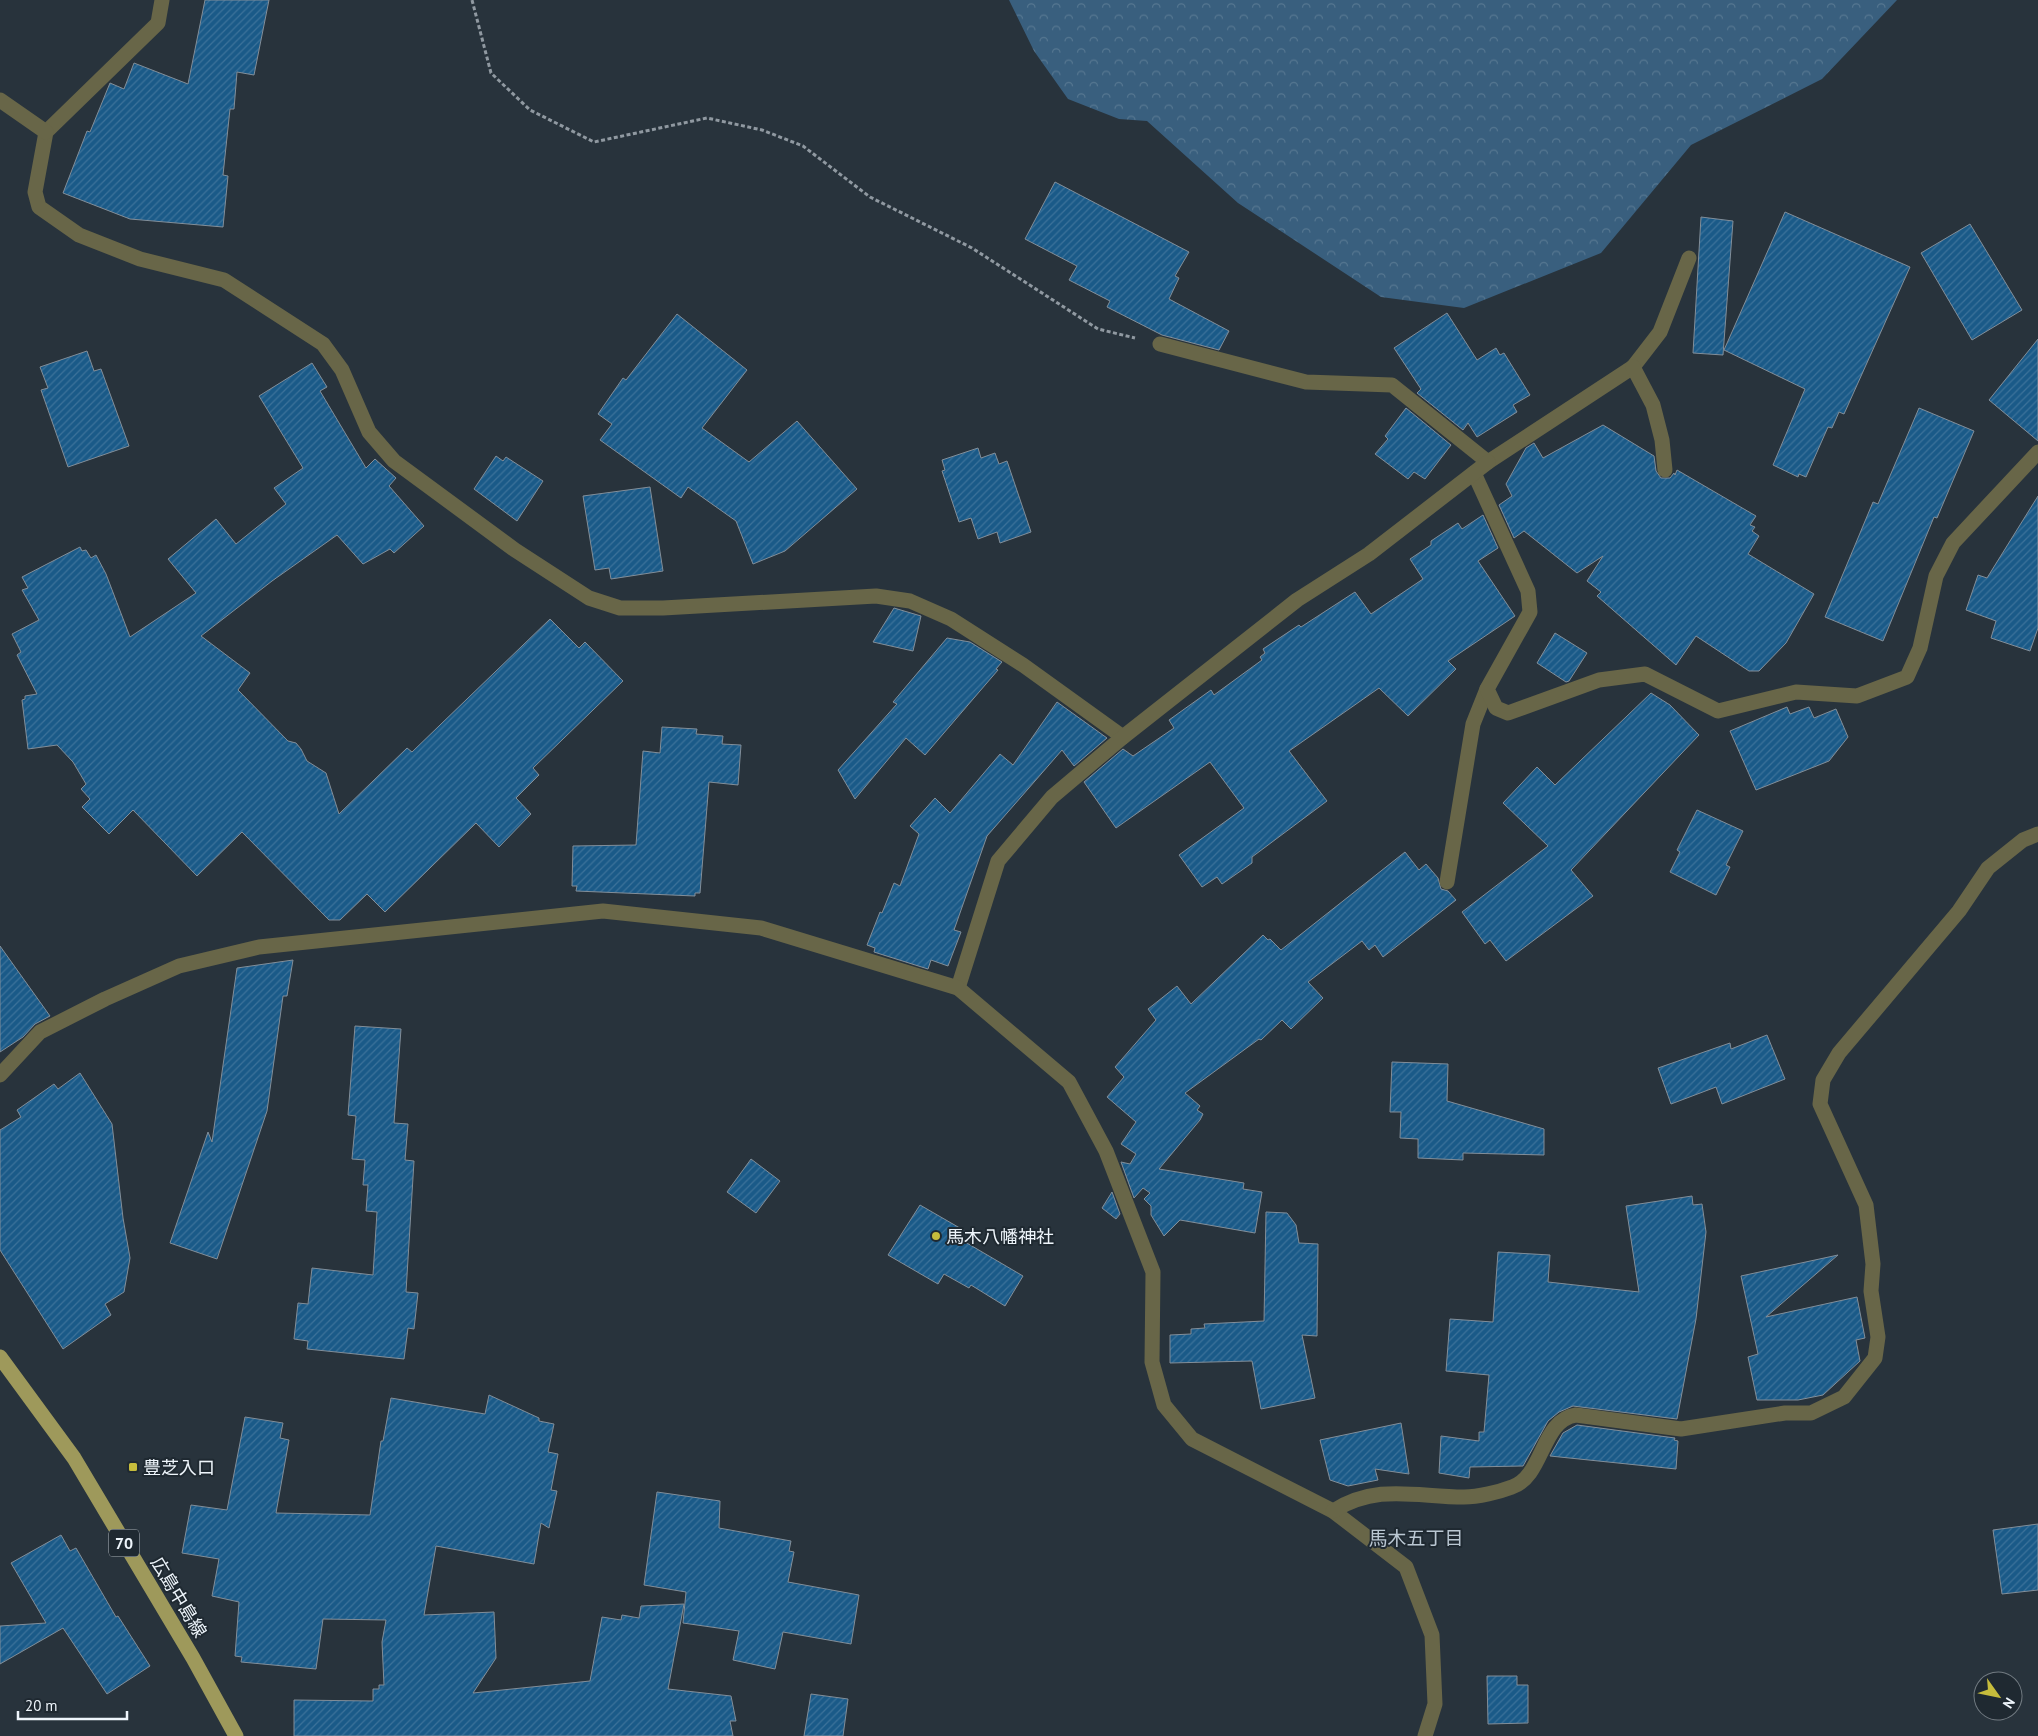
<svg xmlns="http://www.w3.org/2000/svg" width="2038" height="1736" font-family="'PT Sans','Noto Sans JP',sans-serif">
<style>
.forest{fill:url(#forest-crowns)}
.building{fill:url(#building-hatch);stroke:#828e99}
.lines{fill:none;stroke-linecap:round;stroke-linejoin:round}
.path{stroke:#9099a1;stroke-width:3;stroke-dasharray:4 2.5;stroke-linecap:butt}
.lane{stroke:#686648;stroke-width:15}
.street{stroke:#686648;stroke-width:15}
.primary{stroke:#9e995b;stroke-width:15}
.poi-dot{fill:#c6bc3c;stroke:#1f2931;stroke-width:2}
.labels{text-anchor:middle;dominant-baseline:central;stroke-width:4;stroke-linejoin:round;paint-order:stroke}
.shield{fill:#1f2931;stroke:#b0b8be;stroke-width:1}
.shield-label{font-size:16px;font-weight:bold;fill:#eef5fb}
.poi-label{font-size:18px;fill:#eef5fb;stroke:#1f2931;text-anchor:start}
.street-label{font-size:18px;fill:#eef5fb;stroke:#1f2931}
.neighbourhood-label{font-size:19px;fill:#bac7d2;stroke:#1f2931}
</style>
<defs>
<pattern id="forest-crowns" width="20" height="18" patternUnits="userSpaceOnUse" patternTransform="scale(1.25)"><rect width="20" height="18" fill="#395f7e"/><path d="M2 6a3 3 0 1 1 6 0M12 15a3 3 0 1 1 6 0" fill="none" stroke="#567791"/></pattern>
<pattern id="building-hatch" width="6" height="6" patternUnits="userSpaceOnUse" patternTransform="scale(1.25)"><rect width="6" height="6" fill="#1a5a88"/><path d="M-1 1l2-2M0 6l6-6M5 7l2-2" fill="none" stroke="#3c729a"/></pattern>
</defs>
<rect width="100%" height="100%" fill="#28333c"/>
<path class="forest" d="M 1009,0 L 1897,0 L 1822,79 L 1691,145 L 1601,253 L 1464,308 L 1381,297 L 1238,203 L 1147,121 L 1119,119 L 1068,99 L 1034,51 Z"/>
<g class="building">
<path d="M 205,0 L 269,0 L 254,75 L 237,72 L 234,109 L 230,109 L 223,175 L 228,176 L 223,227 L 130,219 L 63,193 L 87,131 L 90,132 L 110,83 L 124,89 L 134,63 L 188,84 Z"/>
<path d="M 1055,182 L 1189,252 L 1175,276 L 1179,278 L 1169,299 L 1229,331 L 1219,350 L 1162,335 L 1107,307 L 1110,301 L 1069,280 L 1077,266 L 1025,239 Z"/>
<path d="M 1785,212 L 1910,267 L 1844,414 L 1839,412 L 1832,428 L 1828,427 L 1806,477 L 1799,474 L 1798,477 L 1773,465 L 1805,389 L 1724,350 Z"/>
<path d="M 1701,217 L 1733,221 L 1723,355 L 1693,353 Z"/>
<path d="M 1970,224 L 2022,310 L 1972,340 L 1921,253 Z"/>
<path d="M 1447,313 L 1477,360 L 1496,348 L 1500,355 L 1504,353 L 1530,395 L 1513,405 L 1517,412 L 1477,437 L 1468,423 L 1463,430 L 1417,393 L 1421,389 L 1394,348 Z"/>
<path d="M 677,314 L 747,370 L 702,428 L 749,462 L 797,421 L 857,489 L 785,551 L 753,564 L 736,521 L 688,487 L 681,498 L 600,440 L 612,424 L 598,414 L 623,378 L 626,380 Z"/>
<path d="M 2038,339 L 2038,441 L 1989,400 Z"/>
<path d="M 87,351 L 94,371 L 101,369 L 129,446 L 68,467 L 41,390 L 48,388 L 40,367 Z"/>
<path d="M 312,363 L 327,387 L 320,391 L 366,468 L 375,459 L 396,478 L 389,486 L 424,526 L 394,553 L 390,549 L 363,564 L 337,535 L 272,581 L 201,636 L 250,673 L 238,690 L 288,741 L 296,743 L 301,749 L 307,761 L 326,773 L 339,814 L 407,748 L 412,752 L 550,619 L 579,648 L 585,642 L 623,681 L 533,768 L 539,775 L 516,798 L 531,814 L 499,847 L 476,823 L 385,912 L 367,894 L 340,920 L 329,920 L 242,832 L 197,876 L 133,810 L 109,834 L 82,807 L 90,799 L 81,789 L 86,784 L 73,762 L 57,745 L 28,749 L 22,700 L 25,699 L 25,696 L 37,694 L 17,655 L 21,652 L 12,634 L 39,620 L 22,590 L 28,588 L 22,577 L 80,547 L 82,551 L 86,550 L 91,558 L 96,555 L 106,574 L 130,637 L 196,593 L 168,559 L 216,519 L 236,544 L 286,504 L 274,488 L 303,468 L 259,396 Z"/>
<path d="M 1406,408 L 1451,445 L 1425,479 L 1414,472 L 1408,479 L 1375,454 L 1388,439 L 1385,436 Z"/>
<path d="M 1919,408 L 1974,431 L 1937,518 L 1934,517 L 1883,641 L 1825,617 L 1873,502 L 1878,504 Z"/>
<path d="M 1603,425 L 1654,456 L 1656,471 L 1661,478 L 1670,478 L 1674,473 L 1675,475 L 1677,470 L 1756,516 L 1750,525 L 1755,527 L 1752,531 L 1759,536 L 1748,554 L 1814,594 L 1786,643 L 1759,671 L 1749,671 L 1696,636 L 1676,665 L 1597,596 L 1601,592 L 1587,581 L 1603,556 L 1577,573 L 1524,531 L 1514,538 L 1499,505 L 1512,496 L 1506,484 L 1526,448 L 1534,443 L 1543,458 Z"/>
<path d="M 978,448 L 981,458 L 995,453 L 999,464 L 1007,461 L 1031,532 L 1000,543 L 997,532 L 978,539 L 971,518 L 959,522 L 942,471 L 945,470 L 942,460 Z"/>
<path d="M 496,456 L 503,461 L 506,457 L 543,481 L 517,521 L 474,489 Z"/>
<path d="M 650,487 L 663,571 L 611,579 L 609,568 L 595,570 L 583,496 Z"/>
<path d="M 2038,496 L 2038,628 L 2030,651 L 1991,638 L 1996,621 L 1966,610 L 1978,575 L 1987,578 Z"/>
<path d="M 1483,515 L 1498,548 L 1478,561 L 1515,616 L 1448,661 L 1456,669 L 1408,716 L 1379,688 L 1289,751 L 1327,801 L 1252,857 L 1252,863 L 1222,884 L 1217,877 L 1202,887 L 1179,855 L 1244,808 L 1210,762 L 1116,828 L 1084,782 L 1123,749 L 1133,756 L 1174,728 L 1169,720 L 1211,690 L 1214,695 L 1262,660 L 1260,657 L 1265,653 L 1263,649 L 1299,625 L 1301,627 L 1355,592 L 1371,614 L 1423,579 L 1410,559 L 1431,545 L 1431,541 L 1458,523 L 1462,529 Z"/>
<path d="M 894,608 L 921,616 L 913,651 L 873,642 Z"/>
<path d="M 1555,633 L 1587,653 L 1569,681 L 1566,682 L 1537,663 Z"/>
<path d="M 947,638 L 970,642 L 1002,662 L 996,669 L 998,670 L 925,755 L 906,738 L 855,799 L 838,770 L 897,704 L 893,702 Z"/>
<path d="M 1651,693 L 1670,705 L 1699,735 L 1571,870 L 1593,896 L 1506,961 L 1490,940 L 1485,944 L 1462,912 L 1548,846 L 1503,803 L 1537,767 L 1555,785 Z"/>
<path d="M 1057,702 L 1107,738 L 1074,766 L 1062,750 L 987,836 L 954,930 L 961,932 L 948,966 L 931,960 L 928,969 L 874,952 L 875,948 L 867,945 L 880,912 L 882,913 L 894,883 L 900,886 L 919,834 L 910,826 L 935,798 L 950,813 L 1000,754 L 1013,765 Z"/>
<path d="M 1787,707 L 1790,714 L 1809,707 L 1814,718 L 1836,709 L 1848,737 L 1829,761 L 1756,790 L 1730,731 Z"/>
<path d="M 662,727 L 697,729 L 696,734 L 723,736 L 722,744 L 741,745 L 738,785 L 709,782 L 700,893 L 695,893 L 695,896 L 576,891 L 577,886 L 572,886 L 573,846 L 636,845 L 643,751 L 660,753 Z"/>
<path d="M 1697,810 L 1743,831 L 1726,865 L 1730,867 L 1716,895 L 1670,872 L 1680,852 L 1677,850 Z"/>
<path d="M 1405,852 L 1419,870 L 1426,864 L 1438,878 L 1441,889 L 1448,891 L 1456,900 L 1383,957 L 1375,945 L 1369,950 L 1362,941 L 1308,982 L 1323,998 L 1291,1029 L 1282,1020 L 1261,1040 L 1259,1039 L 1185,1093 L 1200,1106 L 1197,1110 L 1203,1114 L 1200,1120 L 1159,1169 L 1244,1183 L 1243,1189 L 1262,1192 L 1255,1233 L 1180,1220 L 1164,1236 L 1151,1215 L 1151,1206 L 1144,1199 L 1150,1193 L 1143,1188 L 1134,1198 L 1121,1162 L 1130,1164 L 1136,1154 L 1121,1144 L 1136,1122 L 1107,1097 L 1124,1077 L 1115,1067 L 1156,1020 L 1148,1009 L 1177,986 L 1191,1004 L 1263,935 L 1268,940 L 1270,939 L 1281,950 Z"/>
<path d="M 0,946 L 50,1016 L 35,1024 L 23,1037 L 0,1052 Z"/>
<path d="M 293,960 L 287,996 L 283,996 L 267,1111 L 217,1259 L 170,1243 L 208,1132 L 212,1142 L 237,968 Z"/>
<path d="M 355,1026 L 401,1029 L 394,1123 L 408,1124 L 405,1160 L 414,1161 L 406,1292 L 418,1293 L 414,1329 L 408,1328 L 404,1359 L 307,1349 L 308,1341 L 294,1339 L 298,1303 L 308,1304 L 312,1268 L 373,1275 L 377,1212 L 366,1211 L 368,1185 L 363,1185 L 365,1160 L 352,1159 L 356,1116 L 348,1115 Z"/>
<path d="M 1767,1035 L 1785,1079 L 1722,1104 L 1716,1087 L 1671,1104 L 1658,1068 L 1730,1043 L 1731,1049 Z"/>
<path d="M 1392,1062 L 1448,1064 L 1447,1101 L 1544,1129 L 1544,1155 L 1463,1153 L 1463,1160 L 1418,1158 L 1418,1139 L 1400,1138 L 1401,1112 L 1390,1112 Z"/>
<path d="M 80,1073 L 112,1124 L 123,1218 L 130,1258 L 124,1292 L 105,1304 L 111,1315 L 63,1349 L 0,1250 L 0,1130 L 21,1117 L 17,1110 L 54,1084 L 58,1089 Z"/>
<path d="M 751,1159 L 780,1181 L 756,1213 L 727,1192 Z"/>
<path d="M 1112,1192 L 1120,1214 L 1116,1219 L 1102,1208 Z"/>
<path d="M 1692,1196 L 1693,1205 L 1702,1204 L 1706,1232 L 1696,1319 L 1677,1419 L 1573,1406 L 1559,1412 L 1548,1421 L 1523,1466 L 1470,1467 L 1469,1478 L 1439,1473 L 1441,1436 L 1479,1441 L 1479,1432 L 1484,1432 L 1489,1375 L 1446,1371 L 1450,1319 L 1493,1322 L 1498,1252 L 1550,1255 L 1548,1282 L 1639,1292 L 1626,1206 Z"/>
<path d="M 920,1205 L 965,1231 L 960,1239 L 1023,1276 L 1005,1306 L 971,1285 L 969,1288 L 944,1274 L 938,1284 L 888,1255 Z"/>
<path d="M 1266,1212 L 1287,1213 L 1296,1225 L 1299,1243 L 1318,1244 L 1317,1336 L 1302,1335 L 1315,1398 L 1261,1409 L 1252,1361 L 1170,1363 L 1170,1335 L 1191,1334 L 1191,1329 L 1205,1328 L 1204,1324 L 1264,1321 Z"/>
<path d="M 1838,1255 L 1766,1317 L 1857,1297 L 1865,1338 L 1856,1340 L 1860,1361 L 1823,1395 L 1798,1400 L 1757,1400 L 1748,1357 L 1758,1354 L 1741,1276 Z"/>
<path d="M 489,1395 L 539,1418 L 539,1421 L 554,1424 L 548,1452 L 558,1454 L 551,1490 L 557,1491 L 549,1528 L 541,1523 L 534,1564 L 436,1546 L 424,1615 L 494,1612 L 496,1658 L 473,1693 L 590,1681 L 602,1617 L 621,1620 L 622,1615 L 639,1618 L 641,1606 L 684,1604 L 668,1689 L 731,1696 L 736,1721 L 730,1721 L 733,1736 L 294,1736 L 294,1700 L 373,1701 L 373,1689 L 379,1689 L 379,1685 L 384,1685 L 382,1642 L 386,1620 L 323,1619 L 316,1669 L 241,1662 L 242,1657 L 235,1656 L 239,1602 L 212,1596 L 219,1559 L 182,1553 L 191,1505 L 227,1510 L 245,1417 L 283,1423 L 280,1438 L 289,1440 L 276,1513 L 370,1515 L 381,1441 L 383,1441 L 391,1398 L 485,1414 Z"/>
<path d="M 1401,1423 L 1409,1474 L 1375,1469 L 1378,1480 L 1348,1486 L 1330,1480 L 1320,1440 Z"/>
<path d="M 1577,1425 L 1675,1438 L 1674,1440 L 1678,1441 L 1676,1469 L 1550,1456 L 1563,1433 Z"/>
<path d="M 657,1492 L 720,1501 L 719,1528 L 791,1541 L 789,1551 L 794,1552 L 788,1582 L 859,1595 L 851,1644 L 783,1632 L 775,1669 L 733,1660 L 739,1631 L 683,1623 L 686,1592 L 644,1585 Z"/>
<path d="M 2038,1524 L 2038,1590 L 2002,1594 L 1993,1530 Z"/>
<path d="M 61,1535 L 70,1551 L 76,1548 L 116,1617 L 118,1616 L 150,1666 L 107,1694 L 63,1628 L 0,1664 L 0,1626 L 46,1623 L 11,1563 Z"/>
<path d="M 1487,1676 L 1517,1676 L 1517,1685 L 1528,1685 L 1528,1723 L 1488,1724 Z"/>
<path d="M 811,1694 L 848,1699 L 843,1736 L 804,1736 Z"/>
</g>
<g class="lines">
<path class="path" d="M 472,0 L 491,73 L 530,110 L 594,142 L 707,118 L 762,130 L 803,146 L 870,197 L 972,248 L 1098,329 L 1135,338"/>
<g class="lane">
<path d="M 1160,344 L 1306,382 L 1392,385 L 1488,462 L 1633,367 L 1660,332 L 1689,258"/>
<path d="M 1633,367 L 1653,405 L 1662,440 L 1665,470"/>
<path d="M 1447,882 L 1473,724 L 1487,689"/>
</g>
<g class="street">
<path d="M 162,0 L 158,23 L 46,132 L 35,192 L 39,207 L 79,235 L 140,259 L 224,280 L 323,344 L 342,370 L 369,432 L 394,461 L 515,550 L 589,598 L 620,608 L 663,608 L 876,596 L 910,601 L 951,619 L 1023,665 L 1123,737"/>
<path d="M 0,100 L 46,132"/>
<path d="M 1474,473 L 1528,591 L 1530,612 L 1487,689 L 1496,708 L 1508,713 L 1599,680 L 1645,674 L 1718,711 L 1796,692 L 1857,696 L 1907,677 L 1920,648 L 1936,576 L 1953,543 L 2038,452"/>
<path d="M 958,988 L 998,861 L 1052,797 L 1123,737 L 1297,600 L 1369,554 L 1488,462"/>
<path d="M 0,1075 L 40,1032 L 105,999 L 179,966 L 259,947 L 603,911 L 761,928 L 958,988 L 1069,1082 L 1106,1151 L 1153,1272 L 1152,1362 L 1164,1405 L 1192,1439 L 1333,1511 L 1406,1567 L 1432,1635 L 1435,1704 L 1425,1736"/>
<path d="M 1333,1511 C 1378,1483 1416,1497 1464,1497 C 1478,1497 1499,1492 1512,1487 C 1544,1476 1541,1420 1576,1415 L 1681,1429 L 1785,1413 L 1811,1413 L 1844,1397 L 1875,1358 L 1878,1337 L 1871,1291 L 1873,1264 L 1866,1205 L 1820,1104 L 1823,1080 L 1839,1053 L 1959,911 L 1988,868 L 2023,840 L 2038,834"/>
</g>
<path class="primary" d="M 0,1357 L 74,1458 L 193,1658 L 236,1736"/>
</g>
<g class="poi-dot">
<circle cx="936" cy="1236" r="5"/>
<rect x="128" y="1462" width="10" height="10" rx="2.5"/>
</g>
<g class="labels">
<rect class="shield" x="109" y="1529.5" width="30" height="27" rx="4"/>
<g class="shield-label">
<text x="124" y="1543">70</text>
</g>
<g class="poi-label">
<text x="946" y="1236">馬木八幡神社</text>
<text x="143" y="1467">豊芝入口</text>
</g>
<g class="street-label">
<text transform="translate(179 1597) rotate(59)">広島中島線</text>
</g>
<g class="neighbourhood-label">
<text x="1416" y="1538">馬木五丁目</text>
</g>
</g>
<g transform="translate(1998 1696) rotate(123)"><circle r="24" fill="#1f2931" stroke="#727b82"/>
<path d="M0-4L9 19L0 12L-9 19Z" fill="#c6bc3c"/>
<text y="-8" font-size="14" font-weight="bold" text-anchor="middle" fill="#eef5fb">N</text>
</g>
<path d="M18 1711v8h109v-8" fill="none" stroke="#eef5fb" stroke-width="2.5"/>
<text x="25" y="1711" font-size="15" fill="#eef5fb" stroke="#1f2931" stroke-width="4" paint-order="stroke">20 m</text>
</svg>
